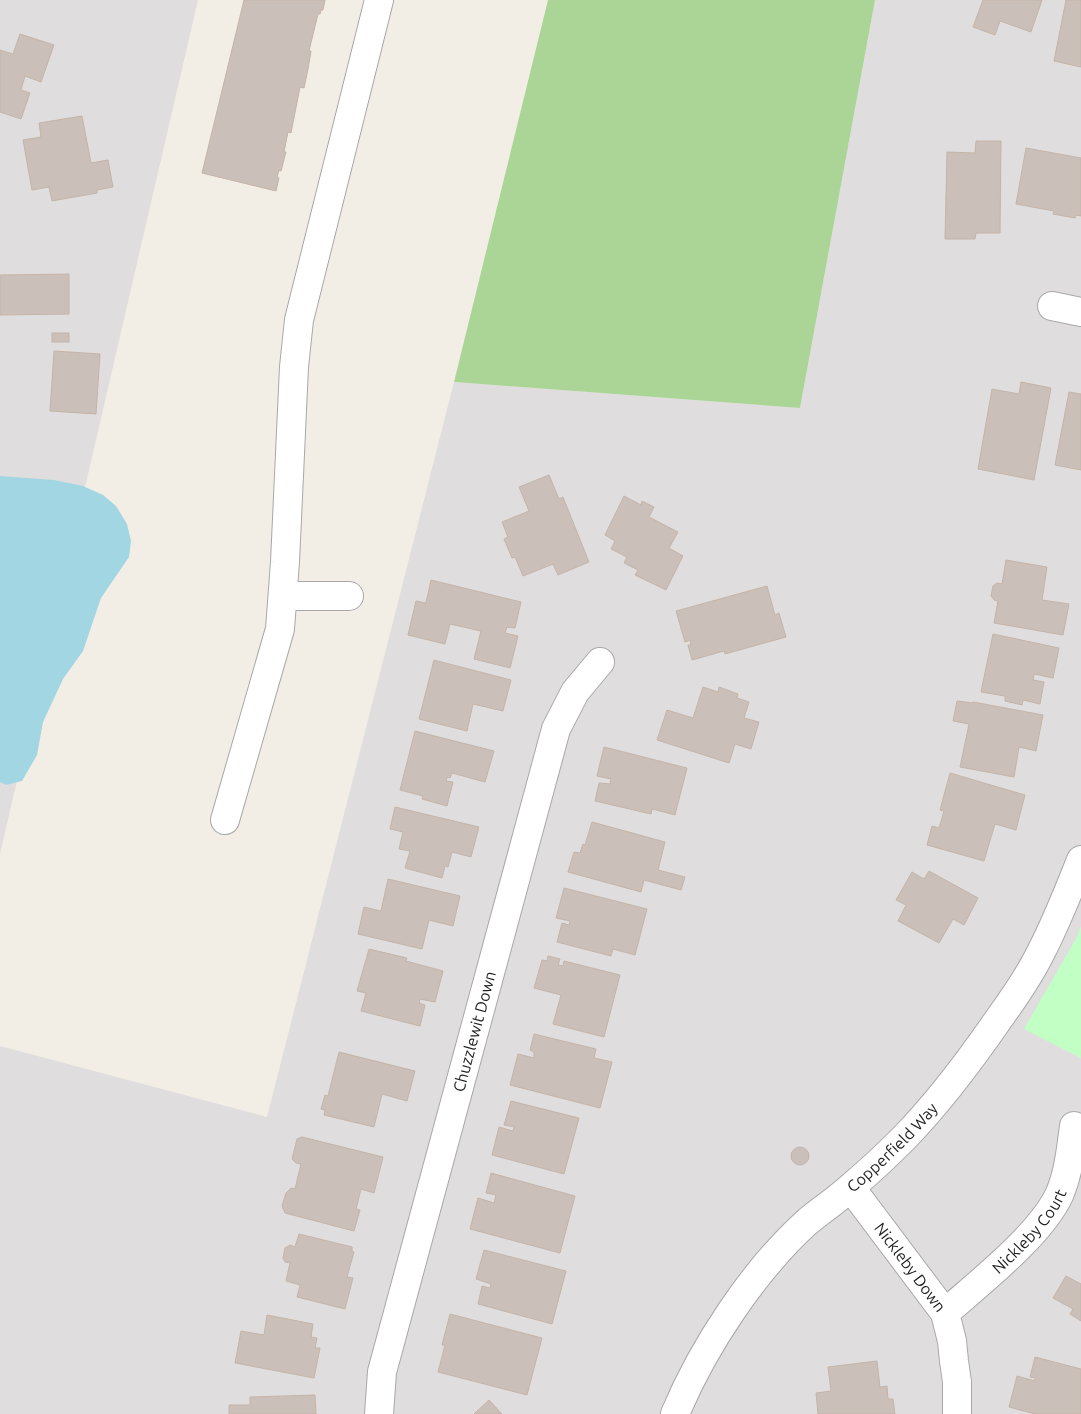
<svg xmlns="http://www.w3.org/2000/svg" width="1081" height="1414" font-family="Ubuntu,sans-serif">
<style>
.residential{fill:#dfddde}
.forest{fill:#abd597}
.park{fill:#c1ffc4}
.water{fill:#a3d6e3}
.building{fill:#cac0b9;stroke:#c5b4a7}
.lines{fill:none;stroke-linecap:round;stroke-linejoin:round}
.minor-casing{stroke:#a8a8a8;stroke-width:30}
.minor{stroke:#fff;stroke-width:28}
.labels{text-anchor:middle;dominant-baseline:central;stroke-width:5;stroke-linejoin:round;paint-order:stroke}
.street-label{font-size:16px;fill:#212121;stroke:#fff}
</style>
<rect width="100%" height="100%" fill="#f2eee6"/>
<g class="residential">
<path d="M 0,0 L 198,0 L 0,854 Z"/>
<path d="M 875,0 L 1081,0 L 1081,1414 L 0,1414 L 0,1046 L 267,1117 L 454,382 L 800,408 Z"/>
</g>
<path class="forest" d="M 548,0 L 875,0 L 800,408 L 454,382 Z"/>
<path class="park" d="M 1081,926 L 1081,1058 L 1024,1029 L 1077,937 Z"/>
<path class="water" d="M 0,476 L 54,480 L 83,486 L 103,495 L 116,506 L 127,524 L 131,541 L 129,557 L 101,598 L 83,651 L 63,679 L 43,722 L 37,755 L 22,781 L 6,785 L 0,782 Z"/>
<g class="building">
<path d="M 244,0 L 325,0 L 323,10 L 321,10 L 320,14 L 318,14 L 309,51 L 311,51 L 308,69 L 304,88 L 300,87 L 291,133 L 288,132 L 284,152 L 286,152 L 281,171 L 279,170 L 277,177 L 279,178 L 276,191 L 202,173 Z"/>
<path d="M 983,0 L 1042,0 L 1031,32 L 1000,21 L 995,35 L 973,27 Z"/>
<path d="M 1066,0 L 1081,0 L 1081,67 L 1054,61 Z"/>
<path d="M 20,34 L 54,45 L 41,82 L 25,76 L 21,90 L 30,93 L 21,119 L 0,112 L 0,50 L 13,54 Z"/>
<path d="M 82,116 L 91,163 L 108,160 L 113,187 L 97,190 L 97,193 L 52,201 L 49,187 L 32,190 L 23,140 L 41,137 L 39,123 Z"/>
<path d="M 976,141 L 1001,141 L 1000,233 L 976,233 L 975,239 L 945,239 L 947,152 L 975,153 Z"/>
<path d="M 1026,148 L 1081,158 L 1081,216 L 1076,215 L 1075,218 L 1053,214 L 1054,211 L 1016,204 Z"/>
<path d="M 69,274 L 69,314 L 0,315 L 0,275 Z"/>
<rect x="52" y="333" width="17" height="9"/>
<path d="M 54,351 L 100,354 L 96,414 L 50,411 Z"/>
<path d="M 1021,382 L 1051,388 L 1034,480 L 978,469 L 992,389 L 1019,394 Z"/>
<path d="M 1069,392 L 1081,394 L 1081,470 L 1055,465 Z"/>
<path d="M 549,475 L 559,499 L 563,497 L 589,562 L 558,575 L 553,564 L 523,576 L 515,557 L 512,558 L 504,539 L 508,537 L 502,522 L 529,511 L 519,487 Z"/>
<path d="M 624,496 L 641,505 L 642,501 L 654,507 L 649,517 L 678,532 L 669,548 L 683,556 L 666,590 L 635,575 L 638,570 L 624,563 L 627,557 L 611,549 L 615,541 L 605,535 Z"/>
<path d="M 1006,560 L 1047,567 L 1042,600 L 1069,604 L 1063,635 L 994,623 L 998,601 L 994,600 L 991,596 L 993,586 L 997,583 L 1002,584 Z"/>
<path d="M 431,580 L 521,602 L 515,628 L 507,627 L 505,633 L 518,636 L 510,668 L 474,659 L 481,631 L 450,624 L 445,644 L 408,635 L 416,601 L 426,603 Z"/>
<path d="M 767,586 L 775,615 L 779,613 L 786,637 L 725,654 L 724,651 L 692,660 L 688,645 L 691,645 L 690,640 L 685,642 L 676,611 Z"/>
<path d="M 993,634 L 1059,648 L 1053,678 L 1034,674 L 1033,680 L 1044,682 L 1040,704 L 1023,700 L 1022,705 L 1005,701 L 1005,696 L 981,692 Z"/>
<path d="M 434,660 L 511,680 L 503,711 L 473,704 L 467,731 L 419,719 Z"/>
<path d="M 703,687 L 718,692 L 719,687 L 738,694 L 737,698 L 749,702 L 744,718 L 759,722 L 751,749 L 735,744 L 729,763 L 657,740 L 667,710 L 693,718 Z"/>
<path d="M 957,701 L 973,703 L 973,702 L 1043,715 L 1036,751 L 1019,747 L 1014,777 L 960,767 L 969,724 L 953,721 Z"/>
<path d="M 415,731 L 494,751 L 485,782 L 452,773 L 450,778 L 447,777 L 446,781 L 453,782 L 447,806 L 422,799 L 423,796 L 400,790 Z"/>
<path d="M 604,747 L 687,768 L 675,815 L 652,809 L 651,814 L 595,801 L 599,783 L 610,784 L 611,779 L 597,776 Z"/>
<path d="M 950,773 L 1025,795 L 1016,830 L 995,824 L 984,861 L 927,845 L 932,826 L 939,828 L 944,811 L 940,810 Z"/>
<path d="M 395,807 L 479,827 L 471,857 L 452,852 L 448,867 L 445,866 L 442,878 L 405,868 L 410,851 L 399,849 L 403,832 L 390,829 Z"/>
<path d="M 592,822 L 665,842 L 658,870 L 685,877 L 681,890 L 644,880 L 641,892 L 568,872 L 574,852 L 580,853 L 583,844 L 585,845 Z"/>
<path d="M 929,871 L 978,898 L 964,925 L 953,919 L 939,943 L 898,921 L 906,905 L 896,900 L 912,872 L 924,879 Z"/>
<path d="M 388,879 L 460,896 L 453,926 L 429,920 L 422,949 L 358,934 L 364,907 L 381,911 Z"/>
<path d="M 564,888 L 647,909 L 635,955 L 613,949 L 611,956 L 557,942 L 562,923 L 569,925 L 570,921 L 556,918 Z"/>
<path d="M 369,949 L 407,958 L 406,961 L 443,971 L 435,1002 L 420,999 L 419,1003 L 425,1005 L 420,1026 L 361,1011 L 366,993 L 357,991 Z"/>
<path d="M 548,956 L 560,959 L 558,965 L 563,966 L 564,961 L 620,975 L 604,1037 L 553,1024 L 561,995 L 534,988 L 542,960 L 547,961 Z"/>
<path d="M 534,1034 L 596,1049 L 594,1058 L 612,1062 L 600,1108 L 510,1085 L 518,1054 L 534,1058 L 534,1052 L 530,1050 Z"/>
<path d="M 339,1052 L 415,1071 L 407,1101 L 382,1094 L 374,1127 L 324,1115 L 325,1110 L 321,1109 L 325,1095 L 328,1096 Z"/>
<path d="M 511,1101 L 579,1118 L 564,1174 L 492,1155 L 499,1127 L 513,1131 L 514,1127 L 504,1125 Z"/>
<path d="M 302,1137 L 383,1157 L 374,1193 L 361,1189 L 356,1209 L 360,1210 L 354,1231 L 285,1213 L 282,1206 L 286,1193 L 291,1188 L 295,1189 L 301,1164 L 296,1163 L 292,1159 L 297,1139 Z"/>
<circle cx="800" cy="1156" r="9"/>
<path d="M 491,1173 L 575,1196 L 560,1253 L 470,1229 L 478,1198 L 494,1203 L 496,1195 L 486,1193 Z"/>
<path d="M 299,1234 L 352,1247 L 352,1251 L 354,1252 L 347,1277 L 353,1278 L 345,1309 L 297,1297 L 300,1285 L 286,1281 L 290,1263 L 285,1262 L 283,1258 L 285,1248 L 290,1245 L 295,1247 Z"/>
<path d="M 484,1250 L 566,1271 L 552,1324 L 478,1304 L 482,1286 L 490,1288 L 491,1284 L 476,1279 Z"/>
<path d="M 1066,1276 L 1081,1284 L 1081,1321 L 1070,1314 L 1073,1309 L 1053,1298 Z"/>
<path d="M 450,1314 L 542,1338 L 527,1395 L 438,1372 L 445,1345 L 442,1345 Z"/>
<path d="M 267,1315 L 313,1324 L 311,1337 L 317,1338 L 315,1348 L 320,1348 L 314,1378 L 235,1363 L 241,1331 L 264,1335 Z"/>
<path d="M 1035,1357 L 1081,1369 L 1081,1414 L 1035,1414 L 1009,1407 L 1017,1376 L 1035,1381 L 1035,1378 L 1030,1377 Z"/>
<path d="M 877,1361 L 880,1387 L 887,1386 L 888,1399 L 893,1399 L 895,1414 L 818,1414 L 816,1393 L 831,1391 L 828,1367 Z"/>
<path d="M 315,1395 L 316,1414 L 229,1414 L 229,1405 L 250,1405 L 250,1397 Z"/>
<path d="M 489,1400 L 502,1414 L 474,1414 Z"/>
</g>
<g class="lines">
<defs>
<g id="minor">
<path d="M 1052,306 L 1081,312"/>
<path d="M 283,596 L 349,596"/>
<path d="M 225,820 L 280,629 L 285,562 L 294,367 L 299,320 L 379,0"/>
<path id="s1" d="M 851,1188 L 945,1313 L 952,1341 L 954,1361 L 957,1382 L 957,1414"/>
<path id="s2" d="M 945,1313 C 979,1283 1042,1234 1060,1193 C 1069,1171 1071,1148 1074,1126"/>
<path id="s3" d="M 379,1414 L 382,1372 L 556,729 L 575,692 L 600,662"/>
<path id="s4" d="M 675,1414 C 703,1347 753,1271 807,1222 C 821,1210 837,1200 851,1187 C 869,1172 887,1155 904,1138 C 939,1102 969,1062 998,1020 C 1014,998 1030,975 1042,950 C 1057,921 1069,890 1081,860"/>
</g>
</defs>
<use href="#minor" class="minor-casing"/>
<use href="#minor" class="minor"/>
</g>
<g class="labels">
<g class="street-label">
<text stroke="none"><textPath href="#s3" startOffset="395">Chuzzlewit Down</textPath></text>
<text stroke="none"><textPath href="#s4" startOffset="348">Copperfield Way</textPath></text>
<text stroke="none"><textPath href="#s2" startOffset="118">Nickleby Court</textPath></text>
<text stroke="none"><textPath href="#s1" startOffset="99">Nickleby Down</textPath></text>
</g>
</g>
</svg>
